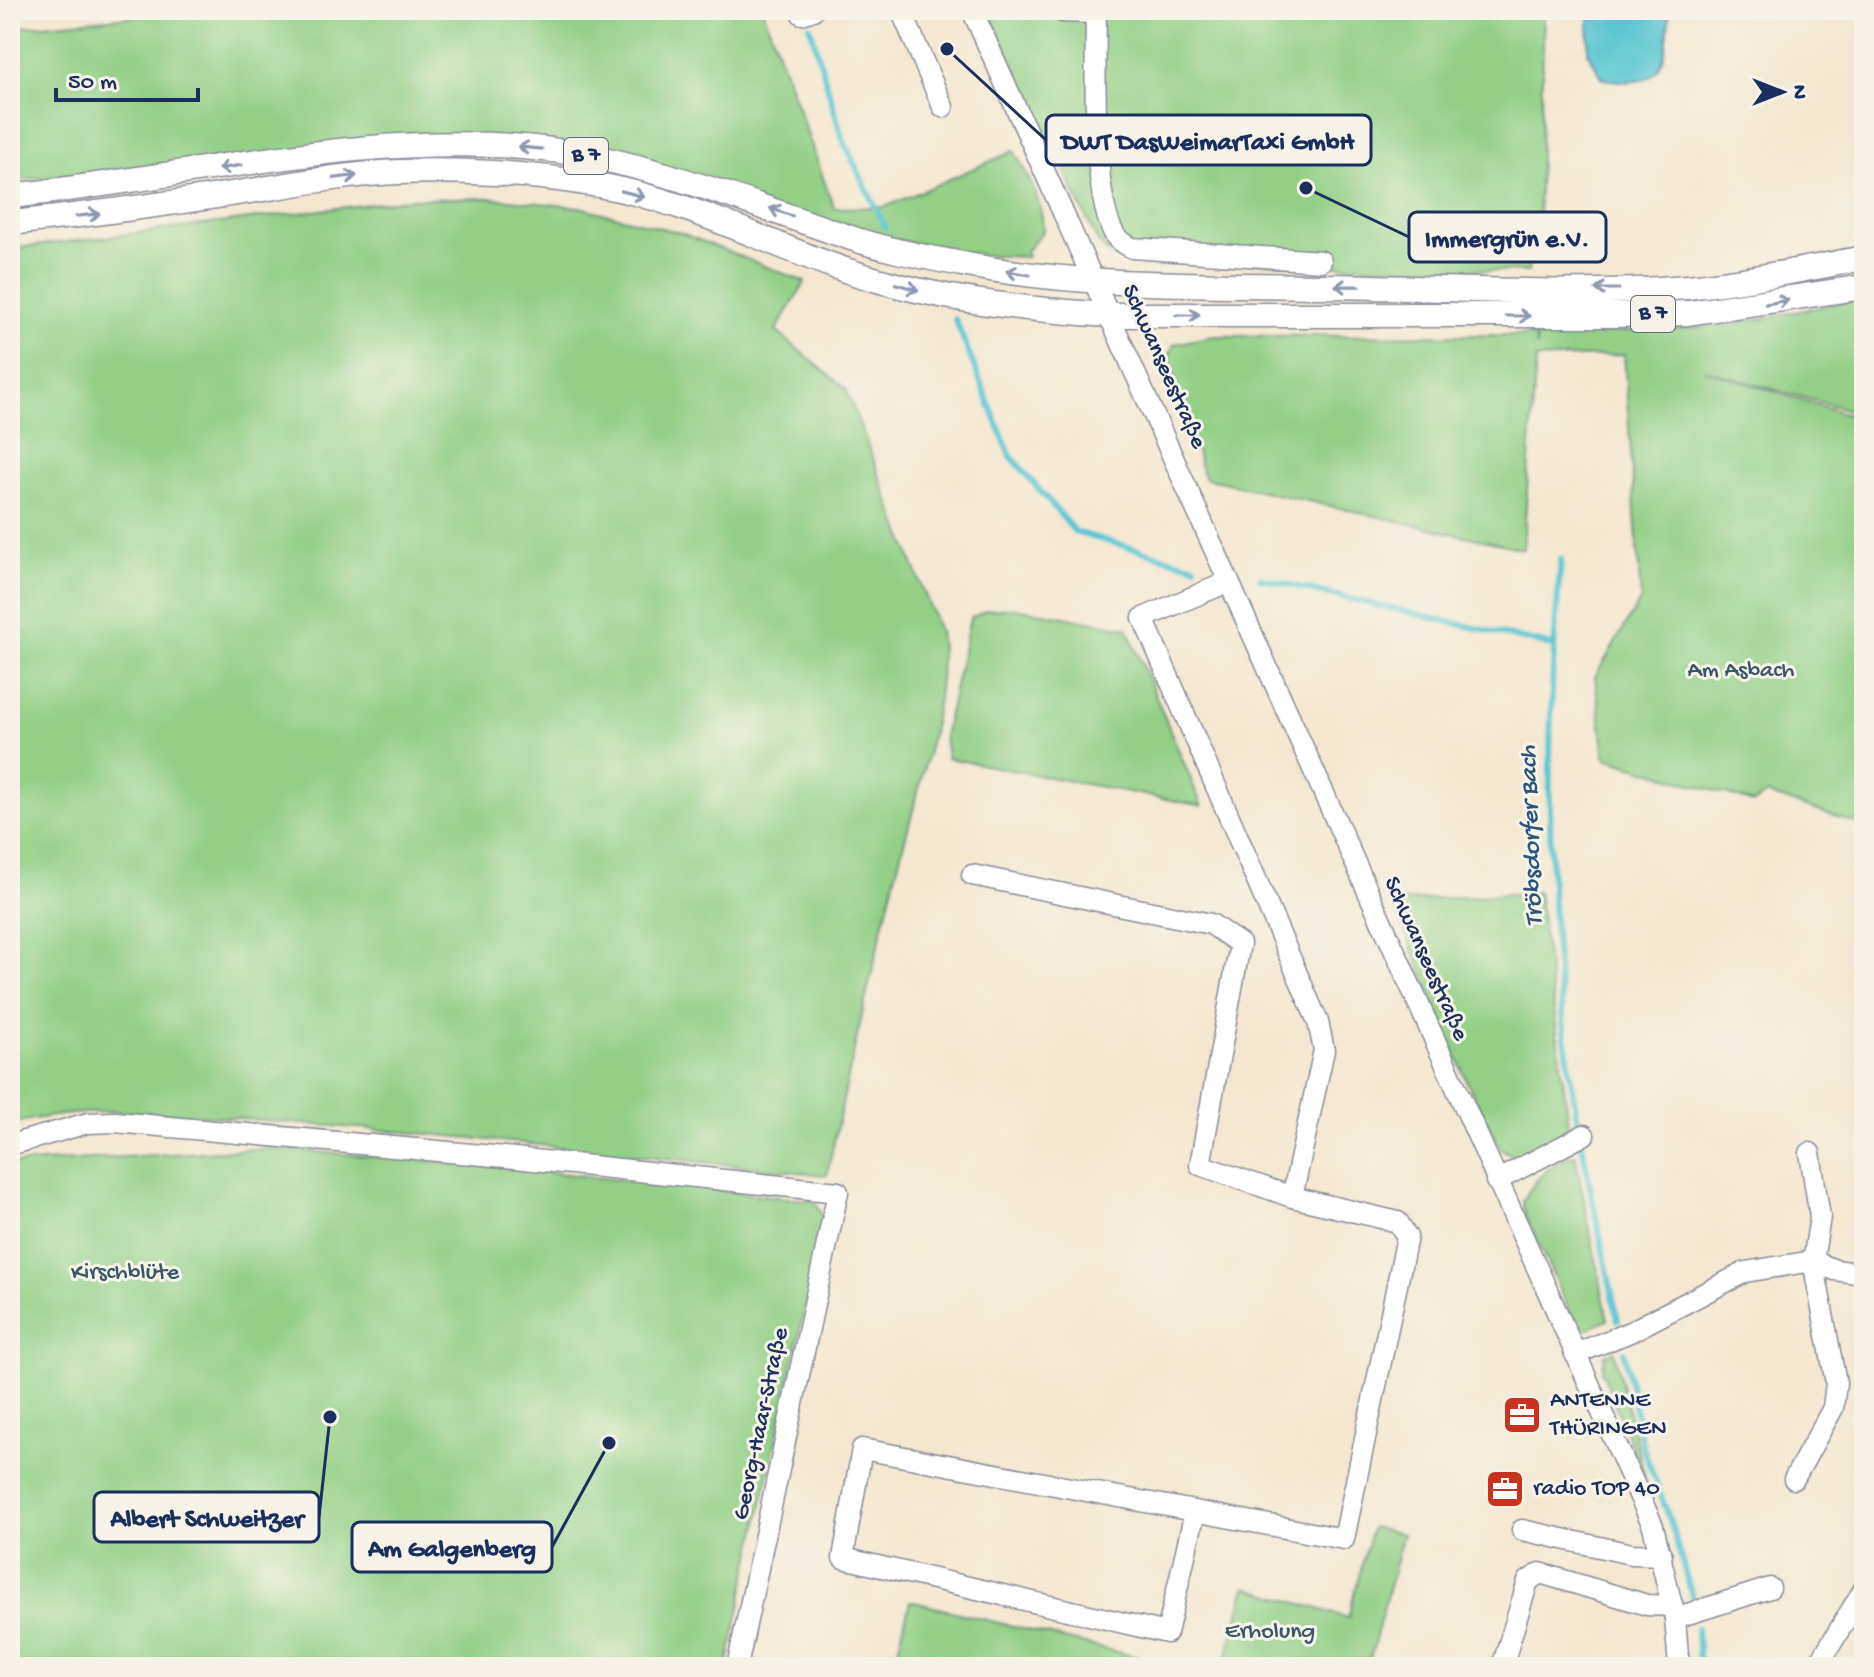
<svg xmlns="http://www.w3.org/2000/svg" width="1874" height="1677" font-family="'Gochi Hand',sans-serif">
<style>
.green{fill:#93d086;stroke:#578072;stroke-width:2}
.water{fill:#5ac6d3;stroke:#3a7a98;stroke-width:2}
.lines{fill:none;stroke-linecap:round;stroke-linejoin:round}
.stream{stroke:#5ac6d3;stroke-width:6}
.minor-casing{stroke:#888b98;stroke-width:23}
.major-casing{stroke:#888b98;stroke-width:27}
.minor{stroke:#fff;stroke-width:20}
.major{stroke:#fff;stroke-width:24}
.oneway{stroke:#8d97ae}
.labels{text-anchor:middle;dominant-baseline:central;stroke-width:6;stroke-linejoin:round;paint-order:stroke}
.shield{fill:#f7f3e8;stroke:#5d6a87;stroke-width:2}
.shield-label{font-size:22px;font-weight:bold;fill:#1b2f5e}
.street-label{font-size:24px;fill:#1b2f5e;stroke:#f7f3e8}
.park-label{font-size:24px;fill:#395768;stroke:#f7f3e8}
.poi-label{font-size:24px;fill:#1b2f5e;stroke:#f7f3e8;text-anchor:start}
.water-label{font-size:26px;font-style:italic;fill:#2b557b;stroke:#f7f3e8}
.leader{fill:none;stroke:#1b2f5e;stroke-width:3}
.callout-dot{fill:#1b2f5e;stroke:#f7f3e8;stroke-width:3}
.callout{fill:#f7f3e8;stroke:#1b2f5e;stroke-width:3}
.callout-label{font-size:26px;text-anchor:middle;font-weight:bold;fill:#1b2f5e}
</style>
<rect width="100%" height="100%" fill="#f7f3e8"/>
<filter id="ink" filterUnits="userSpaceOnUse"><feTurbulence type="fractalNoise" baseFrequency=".0125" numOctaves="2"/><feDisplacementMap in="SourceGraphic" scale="16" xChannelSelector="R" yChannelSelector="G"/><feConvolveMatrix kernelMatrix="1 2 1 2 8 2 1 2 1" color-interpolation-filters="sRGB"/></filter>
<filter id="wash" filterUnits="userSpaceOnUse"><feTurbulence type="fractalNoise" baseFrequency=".006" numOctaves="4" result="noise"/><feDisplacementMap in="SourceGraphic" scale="32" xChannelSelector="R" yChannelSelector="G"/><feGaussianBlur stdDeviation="1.8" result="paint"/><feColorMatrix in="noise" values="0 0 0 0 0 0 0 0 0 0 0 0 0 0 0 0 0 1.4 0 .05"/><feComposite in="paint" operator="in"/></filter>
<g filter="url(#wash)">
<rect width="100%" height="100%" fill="#f4e7d1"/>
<g class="green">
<path d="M 207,10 L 763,10 L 834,208 L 885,207 L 1014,151 C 1028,177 1043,201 1043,231 L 1026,251 L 1027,257 L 983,255 L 857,233 L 469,136 L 10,181 L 10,28 Z"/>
<path d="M 988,10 L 1544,10 L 1537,261 L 1529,261 L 1528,272 L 1121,258 L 1108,253 L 1097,240 Z"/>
<path d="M 490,198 L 579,207 L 681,233 L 805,282 L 776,331 L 846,389 L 939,631 C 950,700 912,808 895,877 C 870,976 848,1075 827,1175 C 649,1157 472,1136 294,1123 C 199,1116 104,1101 10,1124 L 10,249 L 409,199 Z"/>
<path d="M 1864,298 L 1864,414 L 1704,370 L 1864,419 L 1864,798 L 1857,824 L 1767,794 L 1754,803 L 1605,758 L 1595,677 L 1641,599 L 1624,355 L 1536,359 L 1523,549 L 1204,478 L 1169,357 L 1174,344 L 1212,336 L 1534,335 L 1536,347 L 1537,336 L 1725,326 Z"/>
<path d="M 1015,608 L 1127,628 L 1202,806 L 947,758 L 944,736 L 970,619 L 986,610 Z"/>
<path d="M 1538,892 L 1570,1131 L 1514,1156 L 1501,1149 L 1468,1084 L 1393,902 Z"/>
<path d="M 270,1148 L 501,1167 L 815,1201 L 824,1219 L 727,1667 L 10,1667 L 10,1164 Z"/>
<path d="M 1575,1155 L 1608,1320 L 1588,1329 L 1576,1325 L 1525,1214 L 1523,1201 C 1535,1178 1550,1163 1575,1155 Z"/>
<path d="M 1614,1351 L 1647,1486 L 1602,1371 L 1605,1355 Z"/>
<path d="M 1372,1527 L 1403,1534 L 1368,1667 L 1224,1667 L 1246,1587 L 1348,1618 Z"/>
<path d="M 910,1601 L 1178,1667 L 894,1667 Z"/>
</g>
<path class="water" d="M 1589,10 L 1670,10 C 1665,64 1667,90 1603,79 L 1588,53 Z"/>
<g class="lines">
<g class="stream">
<path d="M 810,27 L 843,140 L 885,227"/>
<path d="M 955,319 L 1010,455 L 1075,532 L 1195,566"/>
<path d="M 1561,559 C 1547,706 1545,855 1561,1003 C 1573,1110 1595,1215 1618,1320"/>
<path d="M 1260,578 L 1553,646"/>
<path d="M 1624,1352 L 1643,1448 L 1669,1517 L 1692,1596"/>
<path d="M 1697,1628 L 1699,1667"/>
</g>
</g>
</g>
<g filter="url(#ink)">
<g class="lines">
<defs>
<g id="minor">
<path d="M 901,10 L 943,107"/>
<path d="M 972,10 L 1653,1526 L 1675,1618 L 1679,1667"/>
<path d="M 1096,10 C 1096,57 1090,203 1117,238 C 1121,242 1127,245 1132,248 L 1321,261"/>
<path d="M 1063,12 L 1096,13"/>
<path d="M 802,14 L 813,10"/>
<path d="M 972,875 L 1211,924 L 1240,944 L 1200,1165 L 1292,1197 L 1324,1050 L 1318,1022 L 1143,618 L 1228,582"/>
<path d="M 10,1145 L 88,1123 L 115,1122 L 505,1157 L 838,1192 L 737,1667"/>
<path d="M 1810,1153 L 1820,1217 L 1813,1261 L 1835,1270 L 1864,1274"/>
<path d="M 1496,1181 L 1584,1135"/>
<path d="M 1575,1354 L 1630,1332 L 1745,1272 L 1813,1261 L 1836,1383 L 1833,1408 L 1794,1479"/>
<path d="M 1195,1512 L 1167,1633 L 843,1558 L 862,1449 L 1344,1539 L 1407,1237 L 1398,1222 L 1292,1197"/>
<path d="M 1522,1530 L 1631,1554 L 1662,1555"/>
<path d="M 1675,1618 L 1770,1588"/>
<path d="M 1502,1667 L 1528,1581 L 1540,1573 L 1647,1605 L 1673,1606"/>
<path d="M 1817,1667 L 1864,1589"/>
</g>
<g id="major">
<path d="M 10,196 C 186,178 368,129 544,149 C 652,162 750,204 851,238 C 886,250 926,257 962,264 C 1079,287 1200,284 1319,286 C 1441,287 1566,297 1687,287 C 1747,281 1805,269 1864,258"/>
<path d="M 10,223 C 88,215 166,204 244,192 C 295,184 347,174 399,172 C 466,169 532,174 598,185 C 680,199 754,237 831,265 C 921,298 1016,309 1110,315 L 1615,315 L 1688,313 L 1864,287"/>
</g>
</defs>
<use href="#minor" class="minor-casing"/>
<use href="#major" class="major-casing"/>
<use href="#minor" class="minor"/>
<use href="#major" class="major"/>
</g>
<defs><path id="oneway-shaft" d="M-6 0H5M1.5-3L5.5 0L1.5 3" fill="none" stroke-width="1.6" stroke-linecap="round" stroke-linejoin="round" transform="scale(2)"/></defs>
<g class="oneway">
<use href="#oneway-shaft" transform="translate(530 148) rotate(-175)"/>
<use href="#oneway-shaft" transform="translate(230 167) rotate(171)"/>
<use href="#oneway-shaft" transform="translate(345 177) rotate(-7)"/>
<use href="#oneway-shaft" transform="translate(633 194) rotate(15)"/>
<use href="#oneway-shaft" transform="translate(781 212) rotate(-161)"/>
<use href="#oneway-shaft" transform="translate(88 215) rotate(-6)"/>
<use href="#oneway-shaft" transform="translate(1018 273) rotate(-171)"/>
<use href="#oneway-shaft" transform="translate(1347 286) rotate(-179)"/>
<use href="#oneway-shaft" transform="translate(907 287) rotate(16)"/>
<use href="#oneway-shaft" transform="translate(1607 289) rotate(-180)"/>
<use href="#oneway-shaft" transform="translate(1777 302) rotate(-10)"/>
<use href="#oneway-shaft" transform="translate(1188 315)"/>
<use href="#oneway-shaft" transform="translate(1518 316)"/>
</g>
</g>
<defs>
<symbol id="office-square" viewBox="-11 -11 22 22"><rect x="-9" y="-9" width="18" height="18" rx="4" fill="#c8321e" stroke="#f7f3e8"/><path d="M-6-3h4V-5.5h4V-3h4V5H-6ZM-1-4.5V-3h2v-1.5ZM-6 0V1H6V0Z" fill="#fff"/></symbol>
</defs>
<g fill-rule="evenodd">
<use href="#office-square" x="1500" y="1393" width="44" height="44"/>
<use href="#office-square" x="1483" y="1467" width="44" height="44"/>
</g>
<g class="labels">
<g class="shield">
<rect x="564" y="138" width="44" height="36" rx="6"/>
<rect x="1631" y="296" width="44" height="36" rx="6"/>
</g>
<g class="shield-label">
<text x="586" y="156">B 7</text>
<text x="1653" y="314">B 7</text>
</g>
<g class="street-label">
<text transform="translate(1163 367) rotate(66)">Schwanseestraße</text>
<text transform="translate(1425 959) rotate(66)">Schwanseestraße</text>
<text transform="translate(762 1424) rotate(-78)">Georg-Haar-Straße</text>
</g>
<g class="park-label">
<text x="1741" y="671">Am Asbach</text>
<text x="125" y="1273">Kirschblüte</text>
<text x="1270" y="1632">Erholung</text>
</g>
<g class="poi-label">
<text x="1550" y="1401">ANTENNE<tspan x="1550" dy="28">THÜRINGEN</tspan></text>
<text x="1533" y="1489">radio TOP 40</text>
</g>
<g class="water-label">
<text transform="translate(1533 836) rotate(-92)">Tröbsdorfer Bach</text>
</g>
</g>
<path class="leader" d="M947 49L1046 140M1306 188L1409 237M330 1417L319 1517M609 1443L552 1547"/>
<g class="callout-dot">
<circle cx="947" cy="49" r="8"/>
<circle cx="1306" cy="188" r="8"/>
<circle cx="330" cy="1417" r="8"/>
<circle cx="609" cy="1443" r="8"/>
</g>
<g class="callout">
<rect x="1046" y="115" width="325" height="50" rx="8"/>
<rect x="1409" y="212" width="197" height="50" rx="8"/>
<rect x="94" y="1492" width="225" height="50" rx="8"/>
<rect x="352" y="1522" width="200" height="50" rx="8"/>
</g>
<g class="callout-label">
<text x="1208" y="149">DWT DasWeimarTaxi GmbH</text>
<text x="1507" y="246">Immergrün e.V.</text>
<text x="207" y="1526">Albert Schweitzer</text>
<text x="452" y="1556">Am Galgenberg</text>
</g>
<rect width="1874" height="1677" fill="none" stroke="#f7f3e8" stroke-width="40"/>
<g transform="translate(1782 92) rotate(90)" stroke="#f7f3e8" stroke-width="6" paint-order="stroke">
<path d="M0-6L14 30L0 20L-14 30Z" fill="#1b2f5e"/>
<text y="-12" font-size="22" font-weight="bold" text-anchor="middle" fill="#1b2f5e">N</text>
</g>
<path d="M56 88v12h142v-12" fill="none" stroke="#1b2f5e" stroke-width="4"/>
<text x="68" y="88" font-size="24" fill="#1b2f5e" stroke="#f7f3e8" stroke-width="6" paint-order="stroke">50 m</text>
</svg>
